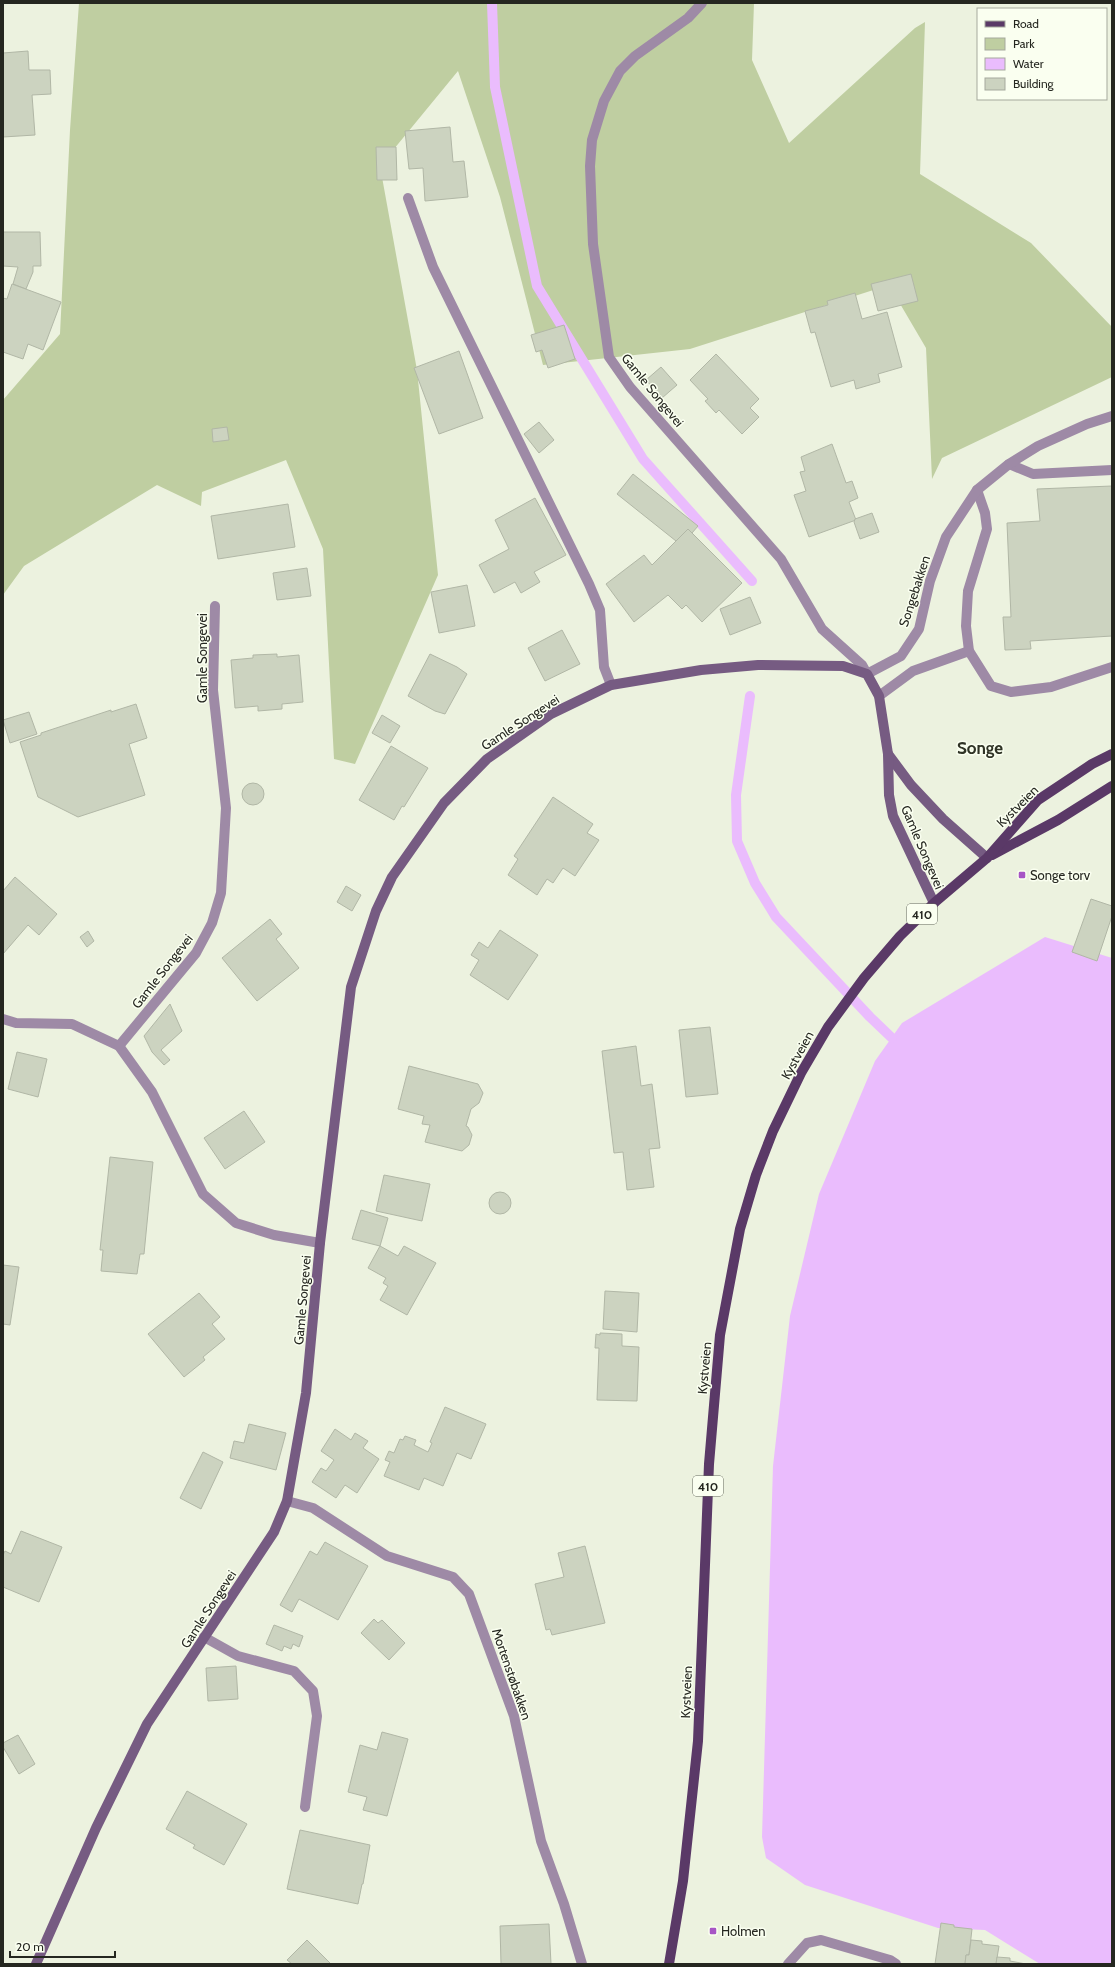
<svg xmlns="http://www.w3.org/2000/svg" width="1115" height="1967" font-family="Cabin,sans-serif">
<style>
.green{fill:#bfcea1}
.water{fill:#eabcfd}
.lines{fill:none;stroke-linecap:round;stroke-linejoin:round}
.stream{stroke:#eabcfd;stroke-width:10}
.building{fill:#ccd3c0;stroke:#b1b7a6}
.lane{stroke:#9e8aa6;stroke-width:10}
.street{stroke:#9e8aa6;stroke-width:10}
.secondary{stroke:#765b82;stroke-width:10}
.primary{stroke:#5a3967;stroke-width:10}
.poi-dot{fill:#a755c5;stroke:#fafff0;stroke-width:1.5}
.labels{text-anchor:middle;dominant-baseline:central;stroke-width:3;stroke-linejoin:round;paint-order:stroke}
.shield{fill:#fafff0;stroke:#65685e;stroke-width:1}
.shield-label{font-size:12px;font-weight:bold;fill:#252720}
.street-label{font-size:13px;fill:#252720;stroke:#fafff0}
.poi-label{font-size:13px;fill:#252720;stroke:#fafff0;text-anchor:start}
.district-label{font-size:17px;font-weight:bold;fill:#2f3325;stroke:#fafff0}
</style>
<rect width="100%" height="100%" fill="#ecf2df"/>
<path class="green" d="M 79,3 L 754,3 L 752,60 L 789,143 L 915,28 L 925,22 L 920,174 L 1031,243 L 1112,327 L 1112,377 L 942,458 L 932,479 L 926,348 L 889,285 L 690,349 L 543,365 L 500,197 L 458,71 L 380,166 L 417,370 L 438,575 L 355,764 L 334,759 L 323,549 L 286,460 L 202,492 L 201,506 L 157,485 L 24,566 L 3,595 L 3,400 L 60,334 L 70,130 Z"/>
<path class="water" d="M 1045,937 L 1112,958 L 1112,1964 L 1040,1964 L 985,1930 L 938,1928 L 805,1885 L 766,1858 L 762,1837 L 773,1466 L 790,1316 L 819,1194 L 875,1061 L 902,1023 Z"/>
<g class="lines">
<g class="stream">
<path d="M 492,3 L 495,87 L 537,286 L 643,459 L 752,581"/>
<path d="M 750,696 L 736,795 L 737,841 L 755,883 L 776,917 L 870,1017 L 892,1038"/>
</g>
</g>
<g class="building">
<path d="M 28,51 L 29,70 L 50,70 L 51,94 L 32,95 L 35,135 L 3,137 L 3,53 Z"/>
<path d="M 450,127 L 453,162 L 464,161 L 468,197 L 425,201 L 423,168 L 409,169 L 405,131 Z"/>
<path d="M 376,147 L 396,147 L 397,180 L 377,180 Z"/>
<path d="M 3,232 L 40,232 L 41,266 L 33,266 L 33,272 L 26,289 L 13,284 L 18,267 L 3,266 Z"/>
<path d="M 911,274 L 918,301 L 878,311 L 871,284 Z"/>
<path d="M 12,284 L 61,302 L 43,350 L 28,344 L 23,359 L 3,352 L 3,298 L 7,299 Z"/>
<path d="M 855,293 L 862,319 L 887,312 L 902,367 L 878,374 L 880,382 L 856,389 L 854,380 L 831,387 L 815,332 L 811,333 L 805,311 L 828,305 L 827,301 Z"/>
<path d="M 564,325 L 575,359 L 548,368 L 542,350 L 536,352 L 531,335 Z"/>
<path d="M 459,351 L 483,418 L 439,434 L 414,368 Z"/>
<path d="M 716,354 L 759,399 L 750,408 L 759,417 L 742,434 L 719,410 L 716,413 L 705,401 L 708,399 L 690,380 Z"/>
<path d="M 661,367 L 677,385 L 662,398 L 646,380 Z"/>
<path d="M 539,422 L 554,440 L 539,453 L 524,434 Z"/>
<path d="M 227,427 L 229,440 L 213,442 L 212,429 Z"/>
<path d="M 832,444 L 846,483 L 852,481 L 858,498 L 849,502 L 856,520 L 809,537 L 794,495 L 806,491 L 800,472 L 805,471 L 801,457 Z"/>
<path d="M 633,474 L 698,526 L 692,533 L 688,529 L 676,541 L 617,494 Z"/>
<path d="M 1112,486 L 1112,636 L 1030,641 L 1031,649 L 1005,650 L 1003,617 L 1011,617 L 1007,523 L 1040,521 L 1037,489 Z"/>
<path d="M 535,498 L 566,555 L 534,572 L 540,582 L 521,593 L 515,582 L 494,593 L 479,565 L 509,549 L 495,520 Z"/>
<path d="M 288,504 L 295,547 L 218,559 L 211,516 Z"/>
<path d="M 872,513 L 879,532 L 860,539 L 854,522 L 855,519 Z"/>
<path d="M 688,529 L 742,583 L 702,622 L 686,605 L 682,609 L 668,595 L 634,622 L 606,584 L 644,555 L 652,565 Z"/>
<path d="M 307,568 L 311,596 L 277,600 L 273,573 Z"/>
<path d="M 467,585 L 475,626 L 439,633 L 431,592 Z"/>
<path d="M 750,597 L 761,623 L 730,635 L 720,609 Z"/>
<path d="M 562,630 L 580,664 L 545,681 L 528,648 Z"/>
<path d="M 277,654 L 277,657 L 299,655 L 303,702 L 282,704 L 282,709 L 258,711 L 258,706 L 235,708 L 231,660 L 253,658 L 253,655 Z"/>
<path d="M 430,654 L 457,667 L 467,674 L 445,714 L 435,711 L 408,696 Z"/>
<path d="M 136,704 L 147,738 L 129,744 L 145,795 L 78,817 L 38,797 L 20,742 L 41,735 L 41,733 L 111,710 L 111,712 Z"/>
<path d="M 29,712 L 37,734 L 10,743 L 3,720 Z"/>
<path d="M 382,715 L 400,726 L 390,743 L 372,733 Z"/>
<path d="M 391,746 L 428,768 L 404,807 L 402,806 L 394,820 L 359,800 Z"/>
<circle cx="253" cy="794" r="11"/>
<path d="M 553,797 L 593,824 L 587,833 L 599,840 L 575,876 L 563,868 L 553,883 L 547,879 L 537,895 L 508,875 L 518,859 L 514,856 Z"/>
<path d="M 15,877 L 57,914 L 39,935 L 28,925 L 3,954 L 3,891 Z"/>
<path d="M 346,886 L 361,895 L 352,911 L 337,902 Z"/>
<path d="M 1091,899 L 1112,906 L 1112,916 L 1097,961 L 1072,952 Z"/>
<path d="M 270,919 L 282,934 L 276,939 L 299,968 L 257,1001 L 222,958 Z"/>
<path d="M 500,930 L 538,955 L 508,1000 L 470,975 L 479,960 L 471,955 L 479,942 L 488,948 Z"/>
<path d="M 88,931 L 94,941 L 87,947 L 80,937 Z"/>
<path d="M 170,1004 L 182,1031 L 161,1050 L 170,1060 L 164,1065 L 152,1052 L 144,1036 Z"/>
<path d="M 710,1027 L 718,1094 L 686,1097 L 679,1030 Z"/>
<path d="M 636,1046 L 641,1086 L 652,1084 L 660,1148 L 649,1149 L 654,1187 L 627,1190 L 623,1152 L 614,1153 L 602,1051 Z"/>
<path d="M 17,1052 L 47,1059 L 38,1097 L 8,1089 Z"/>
<path d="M 409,1066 L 478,1084 L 483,1093 L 479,1103 L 471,1109 L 466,1126 L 468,1127 L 472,1135 L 469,1145 L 462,1151 L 425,1142 L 430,1125 L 422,1124 L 424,1116 L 398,1109 Z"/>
<path d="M 244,1111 L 265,1142 L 225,1169 L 204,1138 Z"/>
<path d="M 110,1157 L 153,1162 L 144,1254 L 140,1254 L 137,1274 L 101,1271 L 103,1250 L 100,1250 Z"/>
<path d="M 384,1175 L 430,1184 L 422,1221 L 376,1211 Z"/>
<circle cx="500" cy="1203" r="11"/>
<path d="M 361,1210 L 388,1218 L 380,1246 L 352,1239 Z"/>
<path d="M 380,1246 L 398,1256 L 404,1246 L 436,1263 L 407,1315 L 380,1300 L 388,1286 L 383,1283 L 386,1278 L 368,1268 Z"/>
<path d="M 3,1265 L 19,1267 L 10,1325 L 3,1324 Z"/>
<path d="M 605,1291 L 639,1293 L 637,1332 L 603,1329 Z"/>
<path d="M 199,1293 L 220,1317 L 212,1324 L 225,1339 L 203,1357 L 205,1360 L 184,1377 L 148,1334 Z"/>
<path d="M 600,1333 L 622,1334 L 622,1346 L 639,1347 L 637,1401 L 597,1400 L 599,1348 L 595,1348 L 596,1334 L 600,1335 Z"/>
<path d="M 445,1407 L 486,1424 L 471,1459 L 457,1453 L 443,1486 L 424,1478 L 419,1490 L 384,1476 L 390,1462 L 385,1460 L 389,1451 L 394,1453 L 400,1439 L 403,1440 L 405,1436 L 416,1440 L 414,1445 L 428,1452 L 432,1443 L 430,1442 Z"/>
<path d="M 249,1424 L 286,1433 L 276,1470 L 230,1458 L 234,1441 L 244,1443 Z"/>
<path d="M 335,1429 L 351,1440 L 355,1433 L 368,1441 L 363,1448 L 379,1459 L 357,1493 L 345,1485 L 336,1498 L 312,1482 L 321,1468 L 326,1471 L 334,1460 L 321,1451 Z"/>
<path d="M 203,1452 L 223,1462 L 201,1509 L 180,1498 Z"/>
<path d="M 21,1531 L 62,1547 L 39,1602 L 3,1587 L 3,1555 L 5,1551 L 11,1554 Z"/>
<path d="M 325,1542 L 368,1566 L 338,1620 L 299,1599 L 292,1612 L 280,1605 L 310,1551 L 317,1555 Z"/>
<path d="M 585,1546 L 605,1623 L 552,1635 L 550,1629 L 546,1630 L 535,1584 L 564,1577 L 558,1553 Z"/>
<path d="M 374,1619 L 378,1623 L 382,1620 L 405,1643 L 389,1660 L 361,1633 Z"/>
<path d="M 274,1625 L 303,1636 L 299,1647 L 293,1644 L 291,1649 L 284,1646 L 282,1651 L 266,1644 Z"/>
<path d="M 236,1666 L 238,1699 L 208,1701 L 206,1668 Z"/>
<path d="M 382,1732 L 408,1739 L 387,1816 L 363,1810 L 367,1797 L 348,1792 L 360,1745 L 377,1750 Z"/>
<path d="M 18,1735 L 35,1764 L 19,1774 L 3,1747 L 3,1743 Z"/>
<path d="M 187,1791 L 247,1824 L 224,1865 L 193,1848 L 195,1845 L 166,1829 Z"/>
<path d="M 300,1830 L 370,1845 L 363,1884 L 362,1884 L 358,1904 L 287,1889 Z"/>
<path d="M 941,1923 L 954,1925 L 954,1927 L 972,1929 L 969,1955 L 966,1955 L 965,1964 L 935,1964 Z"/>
<path d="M 549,1924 L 551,1964 L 501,1964 L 500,1926 Z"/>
<path d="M 307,1940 L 331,1964 L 292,1964 L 287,1960 Z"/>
<path d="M 971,1940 L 982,1941 L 982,1944 L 999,1946 L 996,1964 L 965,1964 L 966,1955 L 969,1955 Z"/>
<path d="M 997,1957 L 1010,1958 L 1010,1961 L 1026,1964 L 996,1964 Z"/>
</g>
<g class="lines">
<g class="lane">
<path d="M 1009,464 L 1033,474 L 1112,470"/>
<path d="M 977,490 L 985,513 L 987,529 L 968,591 L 966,626 L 969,651 L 991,686 L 1011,692 L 1051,687 L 1112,667"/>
<path d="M 879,696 L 913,671 L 969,651"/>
</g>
<g class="street">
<path d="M 702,3 L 688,18 L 635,56 L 620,71 L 604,101 L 592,140 L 590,166 L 593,244 L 609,357 L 630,387 L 781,559 L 822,629 L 862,665 L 867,674 L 901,656 L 919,629 L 930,581 L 946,537 L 977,490 L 1009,464 L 1038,446 L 1087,424 L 1112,416"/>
<path d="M 408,198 L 433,267 L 589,584 L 600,610 L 604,667 L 611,685"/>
<path d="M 3,1019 L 16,1023 L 72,1024 L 119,1046 L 152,1092 L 203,1194 L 236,1223 L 274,1235 L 320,1243"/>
<path d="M 119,1046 L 196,953 L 212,923 L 221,893 L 226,808 L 213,690 L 215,606"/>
<path d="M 287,1501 L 313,1508 L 387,1556 L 453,1577 L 469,1594 L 514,1716 L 541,1841 L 564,1904 L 582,1964"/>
<path d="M 204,1637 L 238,1656 L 294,1671 L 313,1691 L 317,1716 L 305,1807"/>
<path d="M 788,1964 L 807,1943 L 821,1940 L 890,1960 L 896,1964"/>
</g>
<g class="secondary">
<path d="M 888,754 L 911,785 L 943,819 L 987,858"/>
<path d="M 36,1964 L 96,1828 L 147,1724 L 274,1532 L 287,1501 L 306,1393 L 320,1243 L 351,987 L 376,911 L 392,877 L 444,803 L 487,759 L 551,714 L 611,685 L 701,670 L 758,665 L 843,666 L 867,674 L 879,696 L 888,754 L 889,795 L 893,816 L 934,903"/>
</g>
<g class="primary">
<path d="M 992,855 L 1058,820 L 1112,786"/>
<path d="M 669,1964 L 683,1881 L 698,1741 L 709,1464 L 720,1335 L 740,1229 L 756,1175 L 773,1131 L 801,1073 L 828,1027 L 864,978 L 900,936 L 934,903 L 987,858 L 1038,800 L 1092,764 L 1112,754"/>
</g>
</g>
<g class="poi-dot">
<rect x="1018" y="871" width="8" height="8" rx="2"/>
<rect x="709" y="1927" width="8" height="8" rx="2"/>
</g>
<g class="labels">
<g class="shield">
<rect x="907" y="904" width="30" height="20" rx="3"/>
<rect x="693" y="1476" width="30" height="20" rx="3"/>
</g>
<g class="shield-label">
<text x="922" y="914">410</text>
<text x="708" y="1486">410</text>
</g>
<g class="street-label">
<text transform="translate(653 390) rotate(51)">Gamle Songevei</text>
<text transform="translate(914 591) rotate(-72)">Songebakken</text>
<text transform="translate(202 658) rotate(-90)">Gamle Songevei</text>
<text transform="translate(520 722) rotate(-33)">Gamle Songevei</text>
<text transform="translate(1017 806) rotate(-45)">Kystveien</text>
<text transform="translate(923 847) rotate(67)">Gamle Songevei</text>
<text transform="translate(162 971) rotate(-52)">Gamle Songevei</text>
<text transform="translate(797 1055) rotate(-61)">Kystveien</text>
<text transform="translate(302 1300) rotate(-85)">Gamle Songevei</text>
<text transform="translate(704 1368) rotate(-85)">Kystveien</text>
<text transform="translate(208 1609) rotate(-57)">Gamle Songevei</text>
<text transform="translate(512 1674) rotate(71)">Mortenstøbakken</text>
<text transform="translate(686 1692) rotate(-88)">Kystveien</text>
</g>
<g class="poi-label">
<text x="1030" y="875">Songe torv</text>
<text x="721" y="1931">Holmen</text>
</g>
<g class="district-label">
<text x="980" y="748">Songe</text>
</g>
</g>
<rect width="1115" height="1967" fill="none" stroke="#252720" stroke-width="8"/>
<rect x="977" y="8" width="130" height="92" fill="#fafff0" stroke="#a5a99d"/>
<rect x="985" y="21" width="20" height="6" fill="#5a3967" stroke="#a5a99d"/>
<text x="1013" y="28" font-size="12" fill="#252720">Road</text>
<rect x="985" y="38" width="20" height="12" fill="#bfcea1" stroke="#a5a99d"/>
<text x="1013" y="48" font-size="12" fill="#252720">Park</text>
<rect x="985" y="58" width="20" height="12" fill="#eabcfd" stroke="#a5a99d"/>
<text x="1013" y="68" font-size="12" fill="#252720">Water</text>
<rect x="985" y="78" width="20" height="12" fill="#ccd3c0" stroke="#a5a99d"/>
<text x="1013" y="88" font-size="12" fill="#252720">Building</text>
<path d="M10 1951v6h105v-6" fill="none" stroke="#252720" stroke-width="2"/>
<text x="16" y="1951" font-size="12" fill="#252720" stroke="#fafff0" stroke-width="3" paint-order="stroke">20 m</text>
</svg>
